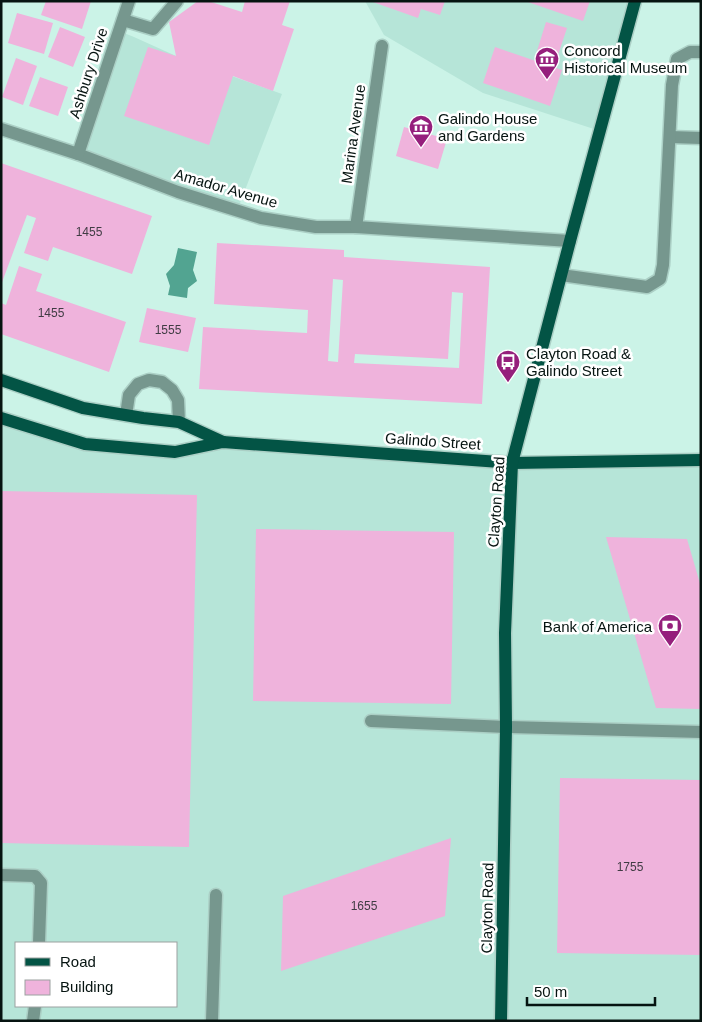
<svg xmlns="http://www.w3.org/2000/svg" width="702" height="1022" font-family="Arial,sans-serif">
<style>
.built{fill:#b6e5d8;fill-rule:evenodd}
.water{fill:#52a491}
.building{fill:#efb3dc;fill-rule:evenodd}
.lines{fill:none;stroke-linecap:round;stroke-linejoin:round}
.minor-casing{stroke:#abcfc5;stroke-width:15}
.major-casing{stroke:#abcfc5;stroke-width:15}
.minor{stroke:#76978e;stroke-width:12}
.major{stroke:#035445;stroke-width:12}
.labels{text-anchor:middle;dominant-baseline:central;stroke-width:5;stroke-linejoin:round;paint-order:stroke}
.number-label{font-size:12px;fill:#403c44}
.poi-label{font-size:15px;fill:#061411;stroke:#fff;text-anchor:start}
.street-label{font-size:15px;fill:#061411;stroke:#fff}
</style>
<rect width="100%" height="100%" fill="#cbf3e7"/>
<g class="built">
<path d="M 365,1 L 635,1 L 600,131 L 483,93 L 384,35 Z"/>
<path d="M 119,31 L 134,37 L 176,56 L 282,94 L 237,211 L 78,154 Z"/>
<path d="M 1,418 L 85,444 L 175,452 L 223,442 L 512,464 L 701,460 L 701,1021 L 1,1021 ZM 16,943 L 176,943 L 176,1006 L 16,1006 Z"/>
</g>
<path class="water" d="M 178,248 L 197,252 L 193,270 L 197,281 L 188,288 L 187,298 L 168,295 L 170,286 L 166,274 L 174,265 Z"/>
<g class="building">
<path d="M 46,1 L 91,1 L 82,29 L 41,15 Z"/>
<path d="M 198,1 L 208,1 L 242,12 L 245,1 L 290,1 L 282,25 L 294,29 L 273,91 L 233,76 L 209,145 L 124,116 L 148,47 L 176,56 L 169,22 Z"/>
<path d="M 370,1 L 445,1 L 440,15 L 421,9 L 418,18 Z"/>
<path d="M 525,1 L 590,1 L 583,21 Z"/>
<path d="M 17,13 L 53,23 L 44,54 L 8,43 Z"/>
<path d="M 546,22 L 567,28 L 557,58 L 537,51 Z"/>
<path d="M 60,27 L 85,37 L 73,67 L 48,57 Z"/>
<path d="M 495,47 L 562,70 L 550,106 L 483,83 Z"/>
<path d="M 16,58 L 37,66 L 23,105 L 2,97 Z"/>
<path d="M 40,77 L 68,87 L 58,116 L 29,106 Z"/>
<path d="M 404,127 L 447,139 L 438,169 L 396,156 Z"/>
<path d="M 1,163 L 152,216 L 132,274 L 53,247 L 48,261 L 24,253 L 36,218 L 27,215 L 1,285 Z"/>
<path d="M 217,243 L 344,250 L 344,257 L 490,267 L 482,404 L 199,389 L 203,327 L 307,333 L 308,310 L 214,304 ZM 333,279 L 343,280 L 338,362 L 328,361 ZM 452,292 L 463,293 L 459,368 L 354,363 L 355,354 L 448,359 Z"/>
<path d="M 19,266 L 42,274 L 36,291 L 126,322 L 109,372 L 1,334 L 1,303 L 6,305 Z"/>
<path d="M 147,308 L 196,318 L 188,352 L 139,342 Z"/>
<path d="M 1,491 L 197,495 L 189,847 L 1,843 Z"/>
<path d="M 256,529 L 454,532 L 451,704 L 253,701 Z"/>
<path d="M 606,537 L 687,539 L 701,587 L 701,709 L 656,708 Z"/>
<path d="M 560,778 L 701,780 L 701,955 L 557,953 Z"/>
<path d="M 451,838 L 445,916 L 281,971 L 283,896 Z"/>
</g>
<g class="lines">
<defs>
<g id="minor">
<path d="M 123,20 L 153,29 L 177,1"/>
<path d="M 1,129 L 78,154 L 178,192 L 261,218 L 316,227 L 356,227 L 570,241"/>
<path d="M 670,137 L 701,138"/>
<path d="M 78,154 L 129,1"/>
<path d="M 356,227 L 382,46"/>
<path d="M 561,275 L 647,287 L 660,279 L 663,265 L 672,85 L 677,59 L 690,52 L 701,52"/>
<path d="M 126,415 L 129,395 L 138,384 L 149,380 L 162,382 L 172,390 L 178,400 L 179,422"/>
<path d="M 371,721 L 506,727 L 701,732"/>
<path d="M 1,875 L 35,876 L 41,883 L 39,943"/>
<path d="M 33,1021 L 35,1006"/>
<path d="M 212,1021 L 216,895"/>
</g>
<g id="major">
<path d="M 1,380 L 83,408 L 143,418 L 179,422 L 223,442"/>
<path d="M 1,418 L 85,444 L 175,452 L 223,442 L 512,463 L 701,460"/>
<path d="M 501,1021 L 506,727 L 505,633 L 512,463 L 570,241 L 635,1"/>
</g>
</defs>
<use href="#minor" class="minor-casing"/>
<use href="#major" class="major-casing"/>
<use href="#minor" class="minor"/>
<use href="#major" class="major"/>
</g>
<defs>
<symbol id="museum-pin" viewBox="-11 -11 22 30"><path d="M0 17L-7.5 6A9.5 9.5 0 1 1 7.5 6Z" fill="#951f7c" stroke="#fff"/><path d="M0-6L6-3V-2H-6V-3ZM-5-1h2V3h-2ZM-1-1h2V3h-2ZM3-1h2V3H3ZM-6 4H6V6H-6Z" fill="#fff"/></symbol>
<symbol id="bus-pin" viewBox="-11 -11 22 30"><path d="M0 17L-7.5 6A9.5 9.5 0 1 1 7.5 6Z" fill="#951f7c" stroke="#fff"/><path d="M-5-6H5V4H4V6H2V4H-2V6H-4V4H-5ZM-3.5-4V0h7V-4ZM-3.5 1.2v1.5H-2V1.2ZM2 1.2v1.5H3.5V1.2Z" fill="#fff"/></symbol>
<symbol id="bank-pin" viewBox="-11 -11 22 30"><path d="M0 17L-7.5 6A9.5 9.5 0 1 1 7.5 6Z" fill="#951f7c" stroke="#fff"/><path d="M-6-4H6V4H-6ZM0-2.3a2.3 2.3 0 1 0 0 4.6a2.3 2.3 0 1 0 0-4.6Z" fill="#fff"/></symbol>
</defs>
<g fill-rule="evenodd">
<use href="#museum-pin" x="533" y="45" width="28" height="38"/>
<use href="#museum-pin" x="407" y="113" width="28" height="38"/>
<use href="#bus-pin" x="494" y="348" width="28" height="38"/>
<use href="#bank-pin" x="656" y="612" width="28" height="38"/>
</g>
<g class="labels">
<g class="number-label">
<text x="89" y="232">1455</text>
<text x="51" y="313">1455</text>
<text x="168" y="330">1555</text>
<text x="630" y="867">1755</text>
<text x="364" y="906">1655</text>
</g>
<g class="poi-label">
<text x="564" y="50">Concord<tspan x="564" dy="17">Historical Museum</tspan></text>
<text x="438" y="118">Galindo House<tspan x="438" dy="17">and Gardens</tspan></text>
<text x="526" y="353">Clayton Road &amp;<tspan x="526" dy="17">Galindo Street</tspan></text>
<text x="652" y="626" text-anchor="end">Bank of America</text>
</g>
<g class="street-label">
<text transform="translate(88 73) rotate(-72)">Ashbury Drive</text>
<text transform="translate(353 134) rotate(-82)">Marina Avenue</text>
<text transform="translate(226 188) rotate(16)">Amador Avenue</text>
<text transform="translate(433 441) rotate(4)">Galindo Street</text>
<text transform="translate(496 502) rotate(-86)">Clayton Road</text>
<text transform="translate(487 908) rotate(-89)">Clayton Road</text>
</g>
</g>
<rect width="702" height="1022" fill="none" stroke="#061411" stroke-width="5"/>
<rect x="15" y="942" width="162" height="65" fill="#ffffff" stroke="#9ba1a0"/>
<rect x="25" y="958" width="25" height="8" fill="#035445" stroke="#9ba1a0"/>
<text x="60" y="967" font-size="15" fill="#061411">Road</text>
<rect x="25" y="980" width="25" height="15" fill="#efb3dc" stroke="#9ba1a0"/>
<text x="60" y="992" font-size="15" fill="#061411">Building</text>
<path d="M527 997v8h128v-8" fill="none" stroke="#061411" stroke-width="2.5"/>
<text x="534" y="997" font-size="15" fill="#061411" stroke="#ffffff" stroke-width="4" paint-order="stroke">50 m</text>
</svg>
